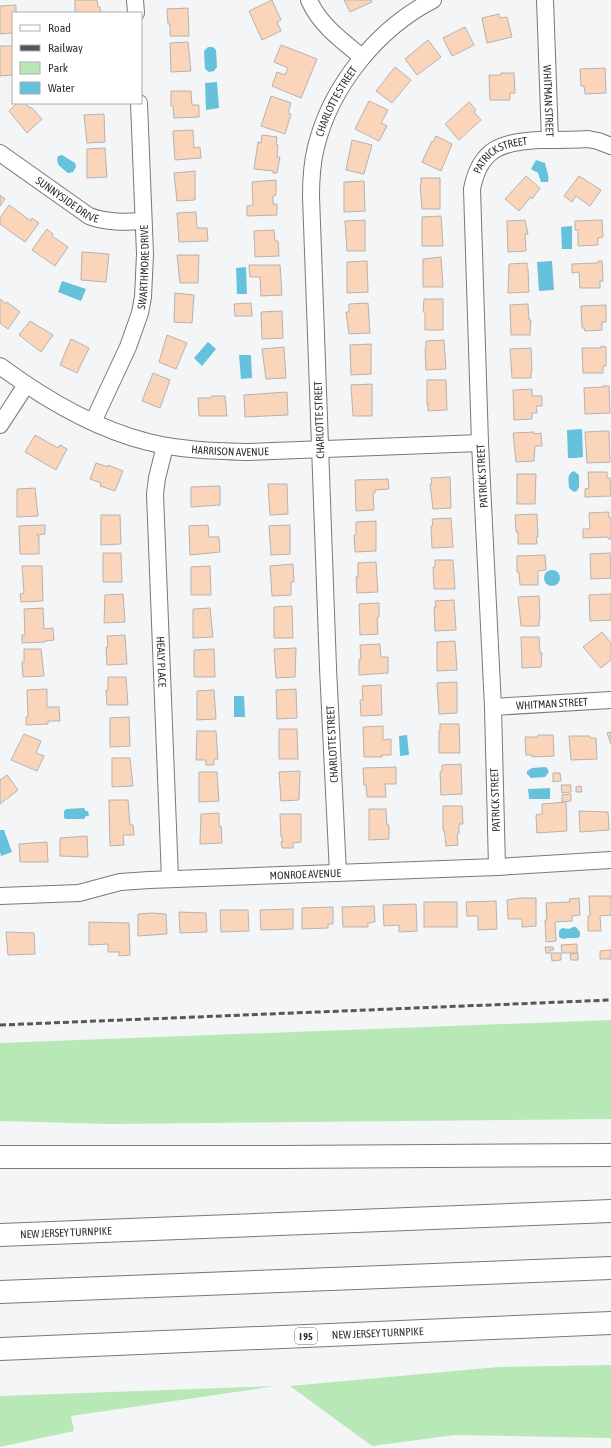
<svg xmlns="http://www.w3.org/2000/svg" width="611" height="1448" font-family="'Asap Condensed',sans-serif">
<style>
.green{fill:#b9e8b7}
.water{fill:#66c2dc}
.building{fill:#fbd5b9;stroke:#b5b3b1}
.lines{fill:none;stroke-linecap:round;stroke-linejoin:round}
.minor-casing{stroke:#77797b;stroke-width:18}
.highway-casing{stroke:#77797b;stroke-width:24}
.minor{stroke:#fff;stroke-width:16}
.highway{stroke:#fff;stroke-width:22}
.rail{stroke:#565758;stroke-width:3;stroke-dasharray:6 3;stroke-linecap:butt}
.labels{text-anchor:middle;dominant-baseline:central;stroke-width:3;stroke-linejoin:round;paint-order:stroke}
.shield{fill:#fff;stroke:#6e6f70;stroke-width:1}
.shield-label{font-size:10px;font-weight:bold;fill:#303132}
.street-label{font-size:11px;fill:#303132;stroke:#fff}
</style>
<rect width="100%" height="100%" fill="#f3f5f7"/>
<g class="green">
<path d="M 611,1020 L 611,1119 L 110,1124 L 0,1121 L 0,1043 Z"/>
<path d="M 611,1365 L 611,1438 L 455,1435 L 372,1446 L 290,1386 L 498,1367 Z"/>
<path d="M 276,1386 L 71,1416 L 74,1431 L 0,1447 L 0,1396 Z"/>
</g>
<g class="water">
<path d="M 208,47 L 213,47 L 216,50 L 217,67 L 214,71 L 209,72 L 205,69 L 204,51 Z"/>
<path d="M 217,82 L 219,108 L 206,110 L 205,83 Z"/>
<path d="M 62,155 L 75,163 L 76,167 L 73,172 L 68,173 C 61,167 55,165 58,156 Z"/>
<path d="M 536,160 L 545,163 C 546,170 550,176 548,182 L 541,182 L 538,173 L 531,169 Z"/>
<path d="M 572,226 L 572,249 L 562,249 L 561,227 Z"/>
<path d="M 552,261 L 554,290 L 539,291 L 537,262 Z"/>
<path d="M 246,267 L 247,294 L 237,294 L 236,268 Z"/>
<path d="M 62,281 L 86,289 L 81,301 L 58,292 Z"/>
<path d="M 208,342 L 216,349 L 202,366 L 194,358 Z"/>
<path d="M 239,355 L 251,355 L 252,378 L 241,379 Z"/>
<path d="M 582,429 L 583,457 L 576,458 L 568,458 L 567,430 Z"/>
<path d="M 574,471 L 579,475 L 579,487 L 577,491 L 574,492 L 569,488 C 569,481 566,474 574,471 Z"/>
<circle cx="552" cy="578" r="8"/>
<path d="M 234,696 L 244,696 L 245,717 L 234,717 Z"/>
<path d="M 407,735 L 409,755 L 400,756 L 399,736 Z"/>
<path d="M 545,767 L 547,768 L 549,772 L 545,777 L 531,778 L 527,774 L 527,771 L 532,768 Z"/>
<path d="M 550,788 L 550,799 L 529,799 L 528,789 Z"/>
<path d="M 84,808 L 86,811 L 88,811 L 89,816 L 86,816 L 84,819 L 66,819 L 64,818 L 64,811 L 66,809 Z"/>
<path d="M 0,830 L 4,830 L 12,852 L 1,856 L 0,852 Z"/>
<path d="M 573,927 L 576,927 L 580,932 L 580,936 L 578,938 L 568,938 L 563,939 L 559,937 L 559,931 L 562,928 L 569,929 Z"/>
</g>
<g class="building">
<path d="M 75,0 L 97,0 L 98,7 L 100,7 L 101,13 L 75,13 Z"/>
<path d="M 272,0 L 281,20 L 277,22 L 281,31 L 262,40 L 249,11 Z"/>
<path d="M 344,0 L 371,0 L 372,2 L 350,12 Z"/>
<path d="M 16,5 L 16,13 L 13,13 L 13,33 L 0,34 L 0,6 Z"/>
<path d="M 188,8 L 189,36 L 170,36 L 170,24 L 168,24 L 167,9 Z"/>
<path d="M 499,14 L 500,18 L 507,17 L 512,37 L 487,43 L 482,18 Z"/>
<path d="M 465,27 L 474,45 L 452,56 L 443,38 Z"/>
<path d="M 428,40 L 441,57 L 417,75 L 405,59 Z"/>
<path d="M 188,42 L 191,71 L 171,72 L 170,43 Z"/>
<path d="M 281,45 L 317,59 L 301,98 L 272,86 L 277,72 L 285,75 L 288,68 L 274,62 Z"/>
<path d="M 0,46 L 13,46 L 13,75 L 0,76 Z"/>
<path d="M 395,67 L 411,80 L 392,103 L 376,91 Z"/>
<path d="M 605,68 L 606,93 L 585,94 L 584,86 L 581,86 L 580,69 Z"/>
<path d="M 501,73 L 514,73 L 515,93 L 510,93 L 510,100 L 490,100 L 489,75 L 501,75 Z"/>
<path d="M 171,91 L 191,91 L 192,105 L 199,105 L 199,117 L 174,118 L 173,106 L 171,106 Z"/>
<path d="M 271,96 L 291,103 L 288,113 L 291,114 L 285,134 L 261,126 Z"/>
<path d="M 369,101 L 388,110 L 381,123 L 387,126 L 379,141 L 355,129 Z"/>
<path d="M 469,102 L 476,110 L 474,112 L 481,120 L 459,140 L 445,124 Z"/>
<path d="M 17,103 L 25,103 L 30,108 L 31,107 L 42,119 L 27,133 L 9,111 Z"/>
<path d="M 104,114 L 105,142 L 87,143 L 84,115 Z"/>
<path d="M 193,130 L 194,148 L 200,147 L 201,158 L 175,160 L 173,131 Z"/>
<path d="M 262,135 L 277,137 L 276,145 L 278,145 L 277,157 L 280,157 L 277,173 L 273,173 L 273,171 L 254,169 L 258,142 L 261,143 Z"/>
<path d="M 436,136 L 452,144 L 441,171 L 422,162 L 432,141 L 433,142 Z"/>
<path d="M 352,140 L 372,145 L 364,174 L 346,170 Z"/>
<path d="M 105,148 L 107,177 L 87,178 L 87,149 Z"/>
<path d="M 195,171 L 195,200 L 177,201 L 174,173 Z"/>
<path d="M 526,176 L 540,188 L 532,199 L 531,197 L 519,211 L 505,199 Z"/>
<path d="M 579,176 L 601,190 L 590,206 L 576,196 L 572,202 L 564,196 Z"/>
<path d="M 421,178 L 440,178 L 440,209 L 422,209 L 420,185 L 421,185 Z"/>
<path d="M 276,180 L 276,195 L 273,196 L 273,204 L 277,204 L 277,215 L 247,216 L 247,206 L 253,205 L 252,182 Z"/>
<path d="M 364,181 L 365,211 L 344,212 L 344,182 Z"/>
<path d="M 0,195 L 5,199 L 0,206 Z"/>
<path d="M 9,205 L 31,221 L 32,218 L 39,223 L 25,242 L 0,224 L 0,218 Z"/>
<path d="M 196,212 L 197,228 L 207,228 L 208,241 L 179,242 L 177,213 Z"/>
<path d="M 441,216 L 443,246 L 422,246 L 422,217 Z"/>
<path d="M 365,220 L 365,251 L 347,251 L 345,221 Z"/>
<path d="M 525,220 L 528,234 L 525,234 L 526,251 L 508,252 L 507,221 Z"/>
<path d="M 602,220 L 603,237 L 598,238 L 598,245 L 578,246 L 578,230 L 575,230 L 575,221 Z"/>
<path d="M 47,229 L 53,234 L 52,236 L 68,247 L 55,266 L 32,250 Z"/>
<path d="M 274,230 L 275,241 L 278,241 L 279,256 L 255,257 L 254,231 Z"/>
<path d="M 82,252 L 109,254 L 106,282 L 81,280 Z"/>
<path d="M 177,255 L 199,255 L 198,283 L 180,283 Z"/>
<path d="M 441,257 L 443,287 L 423,287 L 423,259 Z"/>
<path d="M 367,261 L 368,292 L 347,293 L 347,262 Z"/>
<path d="M 598,261 L 602,261 L 603,281 L 600,281 L 600,288 L 580,288 L 579,272 L 572,273 L 572,264 L 598,263 Z"/>
<path d="M 527,263 L 527,269 L 528,269 L 529,292 L 508,293 L 509,264 Z"/>
<path d="M 249,265 L 280,265 L 282,295 L 261,296 L 260,277 L 250,277 Z"/>
<path d="M 175,293 L 194,295 L 192,323 L 174,322 Z"/>
<path d="M 0,299 L 6,304 L 7,302 L 20,312 L 8,329 L 0,323 Z"/>
<path d="M 424,299 L 443,299 L 443,330 L 425,330 L 425,312 L 423,312 Z"/>
<path d="M 251,303 L 252,316 L 235,316 L 234,304 Z"/>
<path d="M 368,303 L 370,333 L 349,334 L 346,312 L 349,312 L 349,304 Z"/>
<path d="M 528,304 L 529,320 L 531,320 L 530,335 L 511,335 L 510,305 Z"/>
<path d="M 606,305 L 606,322 L 602,322 L 602,330 L 585,331 L 584,328 L 582,328 L 581,306 Z"/>
<path d="M 282,311 L 283,338 L 262,339 L 261,312 Z"/>
<path d="M 30,321 L 53,335 L 41,352 L 19,335 Z"/>
<path d="M 167,335 L 187,343 L 176,369 L 159,362 Z"/>
<path d="M 71,339 L 89,348 L 77,373 L 60,365 Z"/>
<path d="M 444,340 L 446,369 L 426,370 L 425,348 L 426,347 L 426,341 Z"/>
<path d="M 371,344 L 371,374 L 351,375 L 350,345 Z"/>
<path d="M 601,346 L 606,347 L 606,366 L 603,366 L 603,373 L 583,373 L 582,348 L 601,348 Z"/>
<path d="M 284,347 L 286,378 L 266,379 L 262,349 Z"/>
<path d="M 531,348 L 532,371 L 531,371 L 531,378 L 512,378 L 510,349 Z"/>
<path d="M 153,373 L 170,380 L 160,408 L 142,401 Z"/>
<path d="M 427,380 L 446,380 L 447,410 L 428,411 L 428,404 L 427,405 Z"/>
<path d="M 372,384 L 372,416 L 353,416 L 351,385 Z"/>
<path d="M 603,386 L 609,386 L 610,413 L 585,414 L 584,388 L 603,387 Z"/>
<path d="M 532,389 L 532,396 L 542,396 L 542,406 L 536,406 L 537,413 L 532,413 L 532,419 L 514,420 L 513,390 Z"/>
<path d="M 287,392 L 288,415 L 245,417 L 244,395 Z"/>
<path d="M 211,396 L 225,396 L 227,416 L 199,416 L 198,398 L 211,398 Z"/>
<path d="M 605,431 L 609,431 L 610,462 L 587,463 L 585,432 Z"/>
<path d="M 534,432 L 534,434 L 541,433 L 542,446 L 535,446 L 534,461 L 516,462 L 513,433 Z"/>
<path d="M 35,435 L 58,448 L 60,445 L 67,449 L 56,470 L 25,452 Z"/>
<path d="M 96,463 L 108,467 L 108,465 L 123,471 L 115,491 L 100,486 L 101,483 L 90,479 Z"/>
<path d="M 588,472 L 607,472 L 607,478 L 610,478 L 611,496 L 585,497 L 585,489 L 589,488 Z"/>
<path d="M 517,474 L 536,474 L 535,504 L 517,504 Z"/>
<path d="M 450,477 L 451,508 L 433,509 L 430,484 L 432,484 L 431,478 Z"/>
<path d="M 388,479 L 389,489 L 375,490 L 375,493 L 373,493 L 374,510 L 356,511 L 355,480 Z"/>
<path d="M 268,484 L 287,484 L 288,514 L 270,515 Z"/>
<path d="M 220,486 L 220,505 L 191,507 L 191,487 Z"/>
<path d="M 35,488 L 38,516 L 17,517 L 17,489 Z"/>
<path d="M 609,512 L 609,518 L 611,518 L 611,539 L 608,539 L 608,537 L 583,538 L 583,529 L 590,529 L 589,513 Z"/>
<path d="M 537,514 L 538,537 L 536,537 L 537,544 L 518,544 L 518,532 L 516,532 L 515,515 Z"/>
<path d="M 101,515 L 120,515 L 121,544 L 101,545 Z"/>
<path d="M 451,518 L 453,547 L 432,548 L 431,526 L 433,526 L 432,519 Z"/>
<path d="M 376,521 L 376,551 L 355,552 L 354,535 L 356,535 L 356,522 Z"/>
<path d="M 45,525 L 45,534 L 37,535 L 37,536 L 39,536 L 39,554 L 20,554 L 19,526 Z"/>
<path d="M 208,525 L 209,537 L 219,537 L 220,552 L 190,555 L 189,526 Z"/>
<path d="M 290,525 L 290,554 L 271,555 L 269,526 Z"/>
<path d="M 103,553 L 121,553 L 122,582 L 103,582 Z"/>
<path d="M 610,553 L 611,578 L 591,579 L 590,554 Z"/>
<path d="M 545,555 L 546,570 L 538,571 L 538,585 L 520,585 L 519,572 L 517,572 L 517,556 Z"/>
<path d="M 435,560 L 453,560 L 455,589 L 434,589 L 433,567 L 435,567 Z"/>
<path d="M 376,562 L 378,592 L 357,593 L 356,577 L 358,577 L 358,563 Z"/>
<path d="M 293,564 L 294,582 L 291,582 L 291,595 L 272,596 L 270,566 Z"/>
<path d="M 22,566 L 42,566 L 43,601 L 21,602 L 20,594 L 24,593 Z"/>
<path d="M 210,566 L 211,595 L 191,595 L 191,567 Z"/>
<path d="M 123,594 L 125,622 L 104,623 L 105,595 Z"/>
<path d="M 611,594 L 611,620 L 590,621 L 589,595 Z"/>
<path d="M 539,596 L 540,619 L 539,619 L 539,626 L 521,626 L 518,597 Z"/>
<path d="M 454,600 L 456,630 L 435,631 L 434,607 L 436,607 L 435,601 Z"/>
<path d="M 379,603 L 379,617 L 377,618 L 378,634 L 360,635 L 359,604 Z"/>
<path d="M 292,606 L 293,638 L 274,638 L 274,607 Z"/>
<path d="M 43,608 L 44,629 L 53,628 L 54,640 L 45,641 L 45,642 L 22,643 L 22,635 L 25,635 L 24,609 Z"/>
<path d="M 210,608 L 213,637 L 193,638 L 193,609 Z"/>
<path d="M 602,632 L 611,643 L 611,660 L 601,668 L 583,647 Z"/>
<path d="M 125,635 L 127,664 L 107,665 L 106,647 L 108,647 L 107,636 Z"/>
<path d="M 521,637 L 539,637 L 540,653 L 542,653 L 541,667 L 522,668 Z"/>
<path d="M 455,641 L 457,670 L 437,671 L 437,642 Z"/>
<path d="M 380,644 L 381,657 L 388,657 L 388,673 L 359,675 L 359,659 L 361,659 L 360,645 Z"/>
<path d="M 296,648 L 295,677 L 276,678 L 274,649 Z"/>
<path d="M 24,649 L 41,649 L 44,676 L 23,677 L 22,662 L 24,662 Z"/>
<path d="M 214,649 L 215,677 L 194,677 L 194,650 Z"/>
<path d="M 108,677 L 126,677 L 128,705 L 107,705 L 106,690 L 108,690 Z"/>
<path d="M 457,682 L 457,713 L 439,714 L 437,683 Z"/>
<path d="M 381,685 L 382,715 L 361,716 L 360,700 L 363,700 L 362,686 Z"/>
<path d="M 47,689 L 47,707 L 59,707 L 60,721 L 48,721 L 48,724 L 26,725 L 26,717 L 28,717 L 27,690 Z"/>
<path d="M 296,689 L 297,718 L 277,719 L 276,690 Z"/>
<path d="M 214,690 L 216,719 L 197,720 L 197,691 Z"/>
<path d="M 129,717 L 130,746 L 110,747 L 110,718 Z"/>
<path d="M 440,724 L 459,724 L 460,753 L 439,753 L 439,731 L 440,730 Z"/>
<path d="M 383,726 L 383,740 L 391,739 L 391,755 L 382,755 L 382,757 L 364,757 L 363,727 Z"/>
<path d="M 279,729 L 297,729 L 298,759 L 279,759 Z"/>
<path d="M 197,731 L 216,731 L 218,759 L 214,759 L 214,765 L 206,765 L 206,760 L 196,760 Z"/>
<path d="M 611,732 L 611,744 L 607,733 Z"/>
<path d="M 24,734 L 41,741 L 36,753 L 44,756 L 37,771 L 11,760 Z"/>
<path d="M 538,735 L 553,735 L 554,756 L 532,757 L 532,755 L 526,755 L 525,737 L 538,737 Z"/>
<path d="M 569,736 L 590,736 L 590,738 L 596,738 L 597,759 L 571,760 Z"/>
<path d="M 112,758 L 130,758 L 133,786 L 112,787 Z"/>
<path d="M 461,764 L 462,794 L 441,795 L 440,772 L 442,771 L 442,765 Z"/>
<path d="M 396,767 L 396,784 L 385,784 L 386,797 L 367,797 L 366,785 L 364,785 L 363,768 Z"/>
<path d="M 300,771 L 299,800 L 281,801 L 279,772 Z"/>
<path d="M 199,772 L 217,772 L 219,801 L 199,802 Z"/>
<path d="M 553,773 L 560,773 L 561,781 L 553,782 Z"/>
<path d="M 7,775 L 18,790 L 0,804 L 0,780 Z"/>
<path d="M 561,785 L 571,785 L 571,792 L 562,793 Z"/>
<path d="M 581,786 L 582,792 L 576,792 L 576,787 Z"/>
<path d="M 571,794 L 571,801 L 562,802 L 562,795 Z"/>
<path d="M 109,800 L 128,800 L 130,825 L 133,825 L 134,835 L 123,835 L 124,845 L 110,846 Z"/>
<path d="M 566,802 L 567,831 L 537,833 L 536,815 L 542,814 L 542,804 Z"/>
<path d="M 443,806 L 462,806 L 463,824 L 459,824 L 459,834 L 457,834 L 458,845 L 446,846 L 445,836 L 444,830 L 443,830 Z"/>
<path d="M 369,809 L 386,809 L 387,825 L 389,825 L 389,839 L 369,840 Z"/>
<path d="M 579,811 L 608,812 L 609,830 L 580,832 Z"/>
<path d="M 219,813 L 219,826 L 221,826 L 222,843 L 200,844 L 201,814 Z"/>
<path d="M 280,814 L 301,814 L 301,842 L 293,843 L 293,848 L 282,848 L 281,842 L 283,842 L 282,837 L 281,837 Z"/>
<path d="M 87,836 L 88,857 L 60,856 L 60,838 Z"/>
<path d="M 47,842 L 48,862 L 20,862 L 19,844 Z"/>
<path d="M 589,896 L 611,896 L 611,915 L 600,916 L 601,931 L 588,931 L 588,916 L 590,916 Z"/>
<path d="M 520,898 L 536,898 L 536,926 L 522,927 L 522,919 L 508,919 L 507,900 Z"/>
<path d="M 579,898 L 580,915 L 572,916 L 572,921 L 555,922 L 556,941 L 546,942 L 545,920 L 547,920 L 546,903 L 570,902 L 569,899 Z"/>
<path d="M 496,901 L 497,929 L 478,930 L 478,916 L 467,916 L 466,902 Z"/>
<rect x="424" y="902" width="33" height="25"/>
<path d="M 416,904 L 417,931 L 399,932 L 399,925 L 384,926 L 383,905 Z"/>
<path d="M 374,906 L 375,922 L 368,923 L 368,927 L 343,927 L 342,907 Z"/>
<path d="M 333,907 L 333,924 L 328,924 L 328,928 L 302,929 L 302,908 Z"/>
<path d="M 293,909 L 293,929 L 261,930 L 260,910 Z"/>
<path d="M 220,910 L 248,910 L 249,931 L 221,932 Z"/>
<path d="M 179,912 L 206,913 L 207,932 L 180,933 Z"/>
<path d="M 152,913 L 166,914 L 167,934 L 138,936 L 138,914 Z"/>
<path d="M 89,922 L 129,923 L 130,955 L 119,956 L 119,952 L 108,952 L 108,944 L 89,945 Z"/>
<path d="M 6,932 L 34,933 L 35,954 L 8,955 Z"/>
<path d="M 577,944 L 577,953 L 562,953 L 561,945 Z"/>
<path d="M 545,947 L 553,947 L 554,950 L 550,950 L 550,953 L 546,953 Z"/>
<path d="M 611,950 L 611,959 L 600,959 L 600,951 Z"/>
<path d="M 551,953 L 561,953 L 561,960 L 552,961 Z"/>
<path d="M 578,953 L 578,960 L 571,960 L 570,954 Z"/>
</g>
<g class="lines">
<defs>
<g id="minor">
<path d="M 135,0 L 136,13"/>
<path d="M 309,0 C 319,24 342,41 362,57"/>
<path id="s1" d="M 545,0 L 550,140"/>
<path id="s2" d="M 0,153 L 89,216 C 107,223 125,222 143,221"/>
<path id="s3" d="M 0,366 C 42,397 96,429 148,442 C 180,450 214,451 247,452 L 480,443"/>
<path id="s4" d="M 93,422 L 128,347 L 140,313 L 143,297 L 145,254 L 139,103"/>
<path d="M 0,425 L 26,385"/>
<path id="s5" d="M 165,446 L 157,478 L 155,494 L 170,879"/>
<path id="s6" d="M 493,707 L 611,700"/>
<path id="s7" d="M 497,867 L 493,707 L 480,443 L 472,189 C 480,148 502,142 539,140 C 555,140 572,140 588,139 L 598,141 L 611,146"/>
<path id="s8" d="M 338,873 L 328,668 L 311,196 C 311,179 312,163 316,147 C 331,86 377,29 433,0"/>
<path id="s9" d="M 0,896 L 79,893 L 120,882 L 149,880 L 497,867 L 611,860"/>
</g>
<g id="highway">
<path d="M 0,1157 L 281,1157 L 611,1155"/>
<path id="s10" d="M 0,1235 L 611,1211"/>
<path d="M 0,1292 L 611,1268"/>
<path id="s11" d="M 0,1349 L 611,1323"/>
</g>
</defs>
<use href="#minor" class="minor-casing"/>
<use href="#highway" class="highway-casing"/>
<use href="#minor" class="minor"/>
<use href="#highway" class="highway"/>
<path class="rail" d="M 0,1025 L 611,1000"/>
</g>
<g class="labels">
<rect class="shield" x="295" y="1328" width="22" height="16" rx="3"/>
<g class="shield-label">
<text x="306" y="1336">I 95</text>
</g>
<g class="street-label">
<text stroke="none"><textPath href="#s1" startOffset="101">WHITMAN STREET</textPath></text>
<text stroke="none"><textPath href="#s8" startOffset="777">CHARLOTTE STREET</textPath></text>
<text stroke="none"><textPath href="#s7" startOffset="727">PATRICK STREET</textPath></text>
<text stroke="none"><textPath href="#s2" startOffset="82">SUNNYSIDE DRIVE</textPath></text>
<text stroke="none"><textPath href="#s4" startOffset="165">SWARTHMORE DRIVE</textPath></text>
<text transform="translate(319 420) rotate(-92)">CHARLOTTE STREET</text>
<text stroke="none"><textPath href="#s3" startOffset="250">HARRISON AVENUE</textPath></text>
<text transform="translate(482 476) rotate(-93)">PATRICK STREET</text>
<text stroke="none"><textPath href="#s5" startOffset="217">HEALY PLACE</textPath></text>
<text stroke="none"><textPath href="#s6" startOffset="59">WHITMAN STREET</textPath></text>
<text transform="translate(332 744) rotate(-93)">CHARLOTTE STREET</text>
<text transform="translate(495 800) rotate(-92)">PATRICK STREET</text>
<text stroke="none"><textPath href="#s9" startOffset="307">MONROE AVENUE</textPath></text>
<text stroke="none"><textPath href="#s10" startOffset="66">NEW JERSEY TURNPIKE</textPath></text>
<text stroke="none"><textPath href="#s11" startOffset="378">NEW JERSEY TURNPIKE</textPath></text>
</g>
</g>
<rect x="12" y="12" width="130" height="92" fill="#ffffff" stroke="#acadad"/>
<rect x="20" y="25" width="20" height="6" fill="#ffffff" stroke="#acadad"/>
<text x="48" y="32" font-size="12" fill="#303132">Road</text>
<rect x="20" y="45" width="20" height="6" fill="#565758" stroke="#acadad"/>
<text x="48" y="52" font-size="12" fill="#303132">Railway</text>
<rect x="20" y="62" width="20" height="12" fill="#b9e8b7" stroke="#acadad"/>
<text x="48" y="72" font-size="12" fill="#303132">Park</text>
<rect x="20" y="82" width="20" height="12" fill="#66c2dc" stroke="#acadad"/>
<text x="48" y="92" font-size="12" fill="#303132">Water</text>
</svg>
